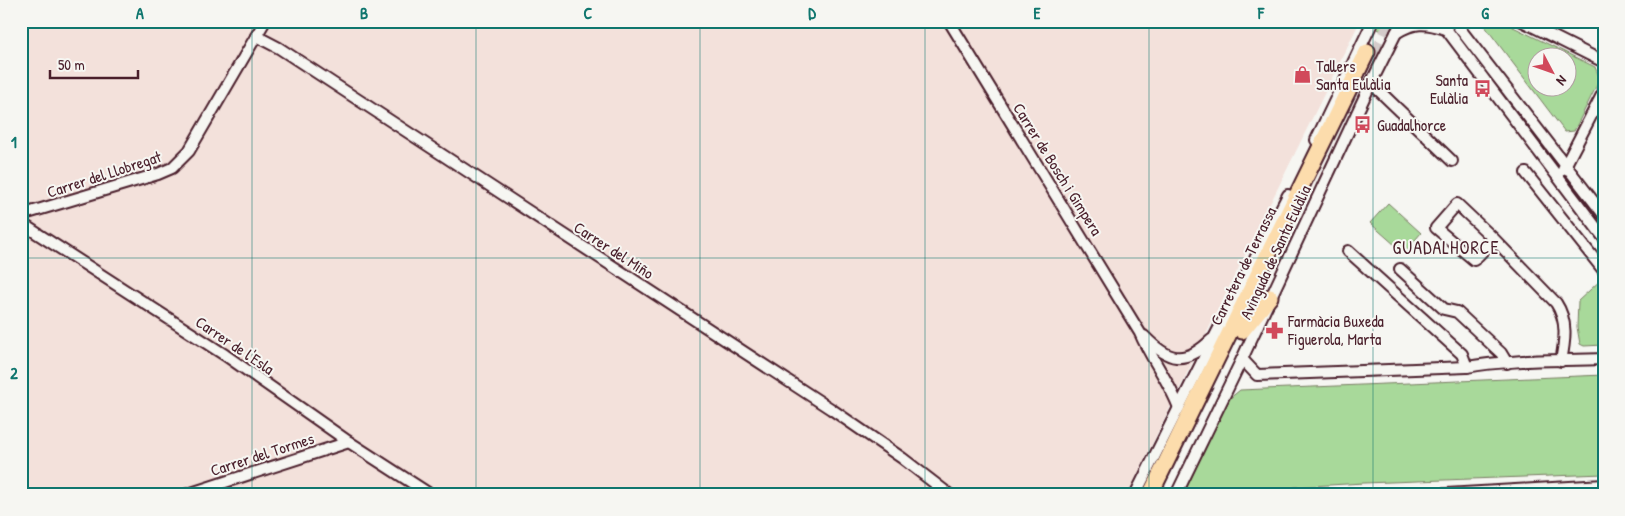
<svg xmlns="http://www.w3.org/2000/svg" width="1625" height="516" font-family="'Patrick Hand',sans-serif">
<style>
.built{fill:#f3e1db}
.green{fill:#a8d99a;stroke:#797c62;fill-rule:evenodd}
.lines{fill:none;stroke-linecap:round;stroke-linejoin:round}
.primary-tunnel{stroke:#d4cbca;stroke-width:15;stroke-dasharray:15 8;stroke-linecap:butt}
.street-casing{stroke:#4a1f2b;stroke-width:14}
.primary-casing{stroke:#4a1f2b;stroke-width:19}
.street{stroke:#f6f6f2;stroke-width:10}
.primary{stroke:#fcdcac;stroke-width:15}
.grid{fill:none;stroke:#0f766e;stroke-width:1;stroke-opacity:0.55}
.labels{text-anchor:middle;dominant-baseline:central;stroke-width:4;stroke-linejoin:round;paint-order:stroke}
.poi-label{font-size:16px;fill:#4a1f2b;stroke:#f6f6f2;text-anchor:start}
.street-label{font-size:16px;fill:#4a1f2b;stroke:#f6f6f2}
.neighbourhood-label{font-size:18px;letter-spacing:1px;fill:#4a1f2b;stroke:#f6f6f2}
.neatline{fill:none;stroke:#0f766e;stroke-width:2}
.grid-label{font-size:16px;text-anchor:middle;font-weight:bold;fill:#0f766e}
</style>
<rect width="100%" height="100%" fill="#f6f6f2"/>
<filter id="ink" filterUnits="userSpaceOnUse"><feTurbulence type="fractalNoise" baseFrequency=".02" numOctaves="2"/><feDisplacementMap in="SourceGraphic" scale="10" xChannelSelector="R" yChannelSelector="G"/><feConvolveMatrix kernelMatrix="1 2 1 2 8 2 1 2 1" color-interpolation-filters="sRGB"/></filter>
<g filter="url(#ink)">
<path class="built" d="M 21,21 L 1360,21 L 1127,495 L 21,495 Z"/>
<g class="green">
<path d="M 1377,21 L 1398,21 L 1391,36 L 1374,27 Z"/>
<path d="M 1481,21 L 1501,21 L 1595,67 L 1600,79 L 1574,131 L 1565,132 ZM 1538,58 L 1568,58 L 1568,88 L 1538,88 Z"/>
<path d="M 1388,203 L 1421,233 L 1404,253 L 1370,223 Z"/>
<path d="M 1603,278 L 1604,345 L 1584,346 L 1580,344 L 1577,327 L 1578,301 Z"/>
<path d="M 1604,375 L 1604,474 L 1364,483 L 1294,487 L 1294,495 L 1183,495 L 1229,399 L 1240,390 Z"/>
</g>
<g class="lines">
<path class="primary-tunnel" d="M 1376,56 L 1393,21"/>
<defs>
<g id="street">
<path d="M 949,21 L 1140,333 C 1151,359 1169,381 1179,408"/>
<path d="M 1440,21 L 1604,238"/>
<path d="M 1454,21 L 1604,215"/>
<path d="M 1522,21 L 1604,62"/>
<path d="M 1396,33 C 1413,22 1426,22 1445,29"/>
<path d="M 256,36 L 279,48 L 831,409 L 902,458 L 950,495"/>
<path d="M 1371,83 L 1452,161"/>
<path d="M 1316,140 L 1373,21"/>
<path d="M 1563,170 L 1604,91"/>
<path d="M 1526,173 L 1604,271"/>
<path d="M 21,215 L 158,174 L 172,168 L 189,151 L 265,21"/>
<path d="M 21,223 L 225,355 L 349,442 L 431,495"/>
<path d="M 1494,239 L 1474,260 L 1436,228 L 1457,204 L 1494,239 L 1556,303 C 1568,321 1565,341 1561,361"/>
<path d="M 1348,251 L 1462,354 L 1467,367"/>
<path d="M 1400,269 L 1444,309 L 1457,312 L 1501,353 L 1507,363"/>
<path d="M 1144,336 C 1168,361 1184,366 1211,340"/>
<path d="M 1242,359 L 1257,375 L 1467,367 C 1508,359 1561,361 1604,359"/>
<path d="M 185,495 L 349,442"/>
<path d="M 1135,495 L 1215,336 L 1288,195"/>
<path d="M 1176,495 L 1242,359 L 1371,83 L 1402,21"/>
<path d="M 1429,495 L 1604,485"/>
</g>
<g id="primary">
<path d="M 1242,331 L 1270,297"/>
<path d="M 1150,495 L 1367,52"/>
</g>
</defs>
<use href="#street" class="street-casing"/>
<use href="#primary" class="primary-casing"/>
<use href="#street" class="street"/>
<use href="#primary" class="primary"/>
</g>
</g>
<path class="grid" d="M 252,21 L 252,495M 476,21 L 476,495M 700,21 L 700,495M 925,21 L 925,495M 1149,21 L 1149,495M 1373,21 L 1373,495M 21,258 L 1604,258"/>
<defs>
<symbol id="shop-bare" viewBox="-9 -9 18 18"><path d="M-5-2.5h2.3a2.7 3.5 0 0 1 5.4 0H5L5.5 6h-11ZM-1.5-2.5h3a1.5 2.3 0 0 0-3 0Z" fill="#d1495b" stroke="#f6f6f2" stroke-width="2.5" paint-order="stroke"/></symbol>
<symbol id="bus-bare" viewBox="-9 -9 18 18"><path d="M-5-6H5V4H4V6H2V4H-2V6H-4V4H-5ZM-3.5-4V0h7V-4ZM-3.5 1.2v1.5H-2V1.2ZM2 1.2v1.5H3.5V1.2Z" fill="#d1495b" stroke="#f6f6f2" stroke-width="2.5" paint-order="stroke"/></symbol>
<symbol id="pharmacy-bare" viewBox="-9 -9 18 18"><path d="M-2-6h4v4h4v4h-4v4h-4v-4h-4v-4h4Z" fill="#d1495b" stroke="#f6f6f2" stroke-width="2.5" paint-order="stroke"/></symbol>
</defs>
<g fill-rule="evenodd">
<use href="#shop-bare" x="1290" y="62" width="25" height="25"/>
<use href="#bus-bare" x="1470" y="76" width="25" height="25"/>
<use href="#bus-bare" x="1350" y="112" width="25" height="25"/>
<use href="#pharmacy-bare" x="1262" y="318" width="25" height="25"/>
</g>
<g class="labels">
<g class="poi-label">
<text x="1316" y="66">Tallers<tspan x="1316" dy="18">Santa Eulàlia</tspan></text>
<text x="1468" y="80" text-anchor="end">Santa<tspan x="1468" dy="18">Eulàlia</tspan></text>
<text x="1377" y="125">Guadalhorce</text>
<text x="1288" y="321">Farmàcia Buxeda<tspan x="1288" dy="18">Figuerola, Marta</tspan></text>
</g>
<g class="street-label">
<text transform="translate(1058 169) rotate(58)">Carrer de Bosch i Gimpera</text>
<text transform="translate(104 174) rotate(-18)">Carrer del Llobregat</text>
<text transform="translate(614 250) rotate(33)">Carrer del Miño</text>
<text transform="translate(1275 252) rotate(-65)">Avinguda de Santa Eulàlia</text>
<text transform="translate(1243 266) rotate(-64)">Carretera de Terrassa</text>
<text transform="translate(235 345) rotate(34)">Carrer de l'Esla</text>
<text transform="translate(262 454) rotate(-18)">Carrer del Tormes</text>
</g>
<g class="neighbourhood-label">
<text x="1446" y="247">GUADALHORCE</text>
</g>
</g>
<rect width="1625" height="516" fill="none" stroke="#f6f6f2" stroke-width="55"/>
<g transform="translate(1552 72) rotate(131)"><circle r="24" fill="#f6f6f2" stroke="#b1a0a2"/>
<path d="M0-4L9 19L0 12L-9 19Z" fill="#d1495b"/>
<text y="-8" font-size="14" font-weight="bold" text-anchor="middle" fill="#4a1f2b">N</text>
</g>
<path d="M50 70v8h88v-8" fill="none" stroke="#4a1f2b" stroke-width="2.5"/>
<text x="58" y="70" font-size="15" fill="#4a1f2b" stroke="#f6f6f2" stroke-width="4" paint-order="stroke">50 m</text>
<rect x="28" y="28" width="1570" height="460" class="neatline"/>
<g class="grid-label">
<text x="140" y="19">A</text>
<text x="364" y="19">B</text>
<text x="588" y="19">C</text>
<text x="812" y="19">D</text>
<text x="1037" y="19">E</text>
<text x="1261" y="19">F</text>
<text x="1485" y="19">G</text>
<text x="14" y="148">1</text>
<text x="14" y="379">2</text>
</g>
</svg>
